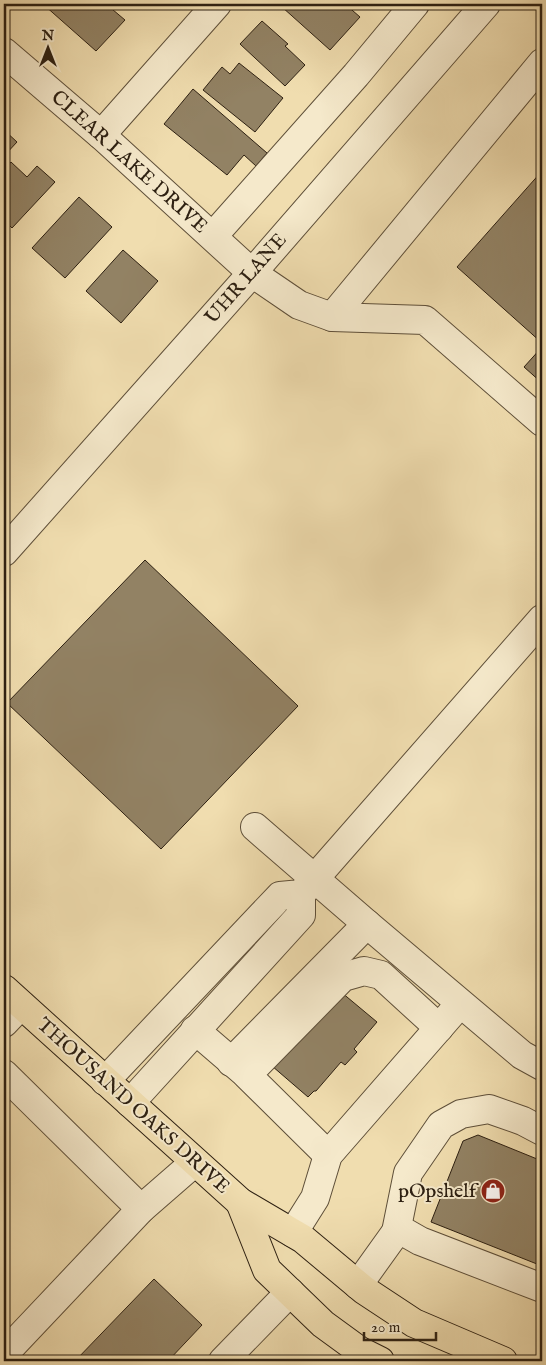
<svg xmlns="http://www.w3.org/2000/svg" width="546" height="1365" font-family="'IM FELL English',serif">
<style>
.building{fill:#928264;stroke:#2d2012}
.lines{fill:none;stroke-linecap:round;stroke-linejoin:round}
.minor-casing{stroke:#5e4f39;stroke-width:30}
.major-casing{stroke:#2d2012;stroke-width:30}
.minor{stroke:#f5e9cb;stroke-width:28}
.major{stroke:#f0ddaf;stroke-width:28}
.labels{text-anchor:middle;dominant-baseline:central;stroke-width:4;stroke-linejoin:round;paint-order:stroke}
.street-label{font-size:20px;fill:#2d2012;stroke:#f5e9cb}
.poi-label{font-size:20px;fill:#2d2012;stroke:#f5e9cb;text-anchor:end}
</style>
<rect width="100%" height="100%" fill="#f0ddaf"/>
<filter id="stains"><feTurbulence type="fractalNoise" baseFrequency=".004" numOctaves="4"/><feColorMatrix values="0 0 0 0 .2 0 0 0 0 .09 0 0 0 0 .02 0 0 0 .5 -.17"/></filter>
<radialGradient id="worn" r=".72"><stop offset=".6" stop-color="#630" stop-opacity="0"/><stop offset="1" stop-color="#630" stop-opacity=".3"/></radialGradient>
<g class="building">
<path d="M 45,4 L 106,4 L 125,20 L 96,51 L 44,5 Z"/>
<path d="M 285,4 L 345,4 L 360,17 L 330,50 L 282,7 Z"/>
<path d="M 262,21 L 288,44 L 285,46 L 305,65 L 285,86 L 240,44 Z"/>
<path d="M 239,63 L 283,98 L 255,132 L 203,90 L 222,67 L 230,74 Z"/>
<path d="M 193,89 L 267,153 L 256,166 L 244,155 L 227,175 L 164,124 Z"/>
<path d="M 4,130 L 17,142 L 4,156 Z"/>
<path d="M 11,162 L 27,177 L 37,166 L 55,182 L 12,228 L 4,220 L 4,170 Z"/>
<path d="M 542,171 L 542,343 L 457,267 Z"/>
<path d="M 79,197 L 112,227 L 65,278 L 32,248 Z"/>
<path d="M 123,250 L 158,281 L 121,323 L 86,291 Z"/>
<path d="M 542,347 L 542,383 L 524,367 Z"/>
<path d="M 145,560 L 298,706 L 161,849 L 7,703 Z"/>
<path d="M 341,992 L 377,1022 L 354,1049 L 357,1052 L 345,1065 L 341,1062 L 316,1091 L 314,1091 L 308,1097 L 272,1066 Z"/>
<path d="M 478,1135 L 542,1161 L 542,1266 L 431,1222 L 463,1141 Z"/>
<path d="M 154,1279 L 202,1325 L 168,1361 L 75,1361 Z"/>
</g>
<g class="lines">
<defs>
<g id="minor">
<path d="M 4,52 L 101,135 L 252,273 L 299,305 L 332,317 L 425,320 L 542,422"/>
<path d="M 101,135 L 217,4"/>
<path d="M 213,236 L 356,75 L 415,4"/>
<path d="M 332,317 L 542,63"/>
<path d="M 4,552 L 252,273 L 486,4"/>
<path d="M 255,827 L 367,924 L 522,1055 L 542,1066"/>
<path d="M 4,1023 L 21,1005"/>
<path d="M 195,1030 L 245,1073"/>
<path d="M 231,1062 L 367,924"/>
<path d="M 4,1074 L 141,1209"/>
<path d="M 105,1081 L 280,896 L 301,894 L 542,619"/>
<path d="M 130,1103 L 301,915 L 301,894"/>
<path d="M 328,1155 L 247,1075 L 343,977 L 364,971 L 381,975 L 439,1028"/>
<path d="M 396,1232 L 408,1173 L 441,1125 L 461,1114 L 489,1109 L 523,1121 L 542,1131"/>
<path d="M 293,1233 L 315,1198 L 328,1155 L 451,1014"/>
<path d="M 358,1285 L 396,1232 L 406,1233 L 420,1241 L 542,1288"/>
<path d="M 4,1354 L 141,1209 L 195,1162"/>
<path d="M 223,1361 L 290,1292"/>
</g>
<g id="major">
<path d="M 4,989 L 240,1202 L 303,1239 L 364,1290 L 414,1323 L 503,1361"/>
<path d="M 240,1202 L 267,1270 L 323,1324 L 360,1351 L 380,1361"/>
</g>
</defs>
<use href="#minor" class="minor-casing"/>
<use href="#major" class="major-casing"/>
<use href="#minor" class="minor"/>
<use href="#major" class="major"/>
</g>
<defs>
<symbol id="shop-disc" viewBox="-11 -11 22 22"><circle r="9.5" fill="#8f2418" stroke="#f5e9cb"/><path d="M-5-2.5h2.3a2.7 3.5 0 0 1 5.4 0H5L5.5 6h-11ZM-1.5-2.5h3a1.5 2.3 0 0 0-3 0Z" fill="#fff"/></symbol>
</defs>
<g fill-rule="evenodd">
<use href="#shop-disc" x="479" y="1177" width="28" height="28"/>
</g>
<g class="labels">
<g class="street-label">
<text transform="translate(129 162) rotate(42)">CLEAR LAKE DRIVE</text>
<text transform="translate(246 279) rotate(-49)">UHR LANE</text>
<text transform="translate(133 1106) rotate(42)">THOUSAND OAKS DRIVE</text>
</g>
<g class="poi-label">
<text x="476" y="1191">pOpshelf</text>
</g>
</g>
<rect width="546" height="1365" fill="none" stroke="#f0ddaf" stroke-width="20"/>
<rect x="5" y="5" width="536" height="1355" fill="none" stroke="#2d2012" stroke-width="2.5"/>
<rect x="10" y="10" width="526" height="1345" fill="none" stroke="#2d2012"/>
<g transform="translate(48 48)" stroke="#f5e9cb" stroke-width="4" paint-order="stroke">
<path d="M0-4L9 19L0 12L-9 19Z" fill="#2d2012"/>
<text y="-8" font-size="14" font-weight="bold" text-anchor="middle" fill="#2d2012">N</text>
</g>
<path d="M364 1332v8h72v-8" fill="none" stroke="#2d2012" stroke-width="2.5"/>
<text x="371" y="1332" font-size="15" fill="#2d2012" stroke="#f5e9cb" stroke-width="4" paint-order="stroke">20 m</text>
<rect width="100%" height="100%" filter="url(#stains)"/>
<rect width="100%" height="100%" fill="url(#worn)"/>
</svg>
